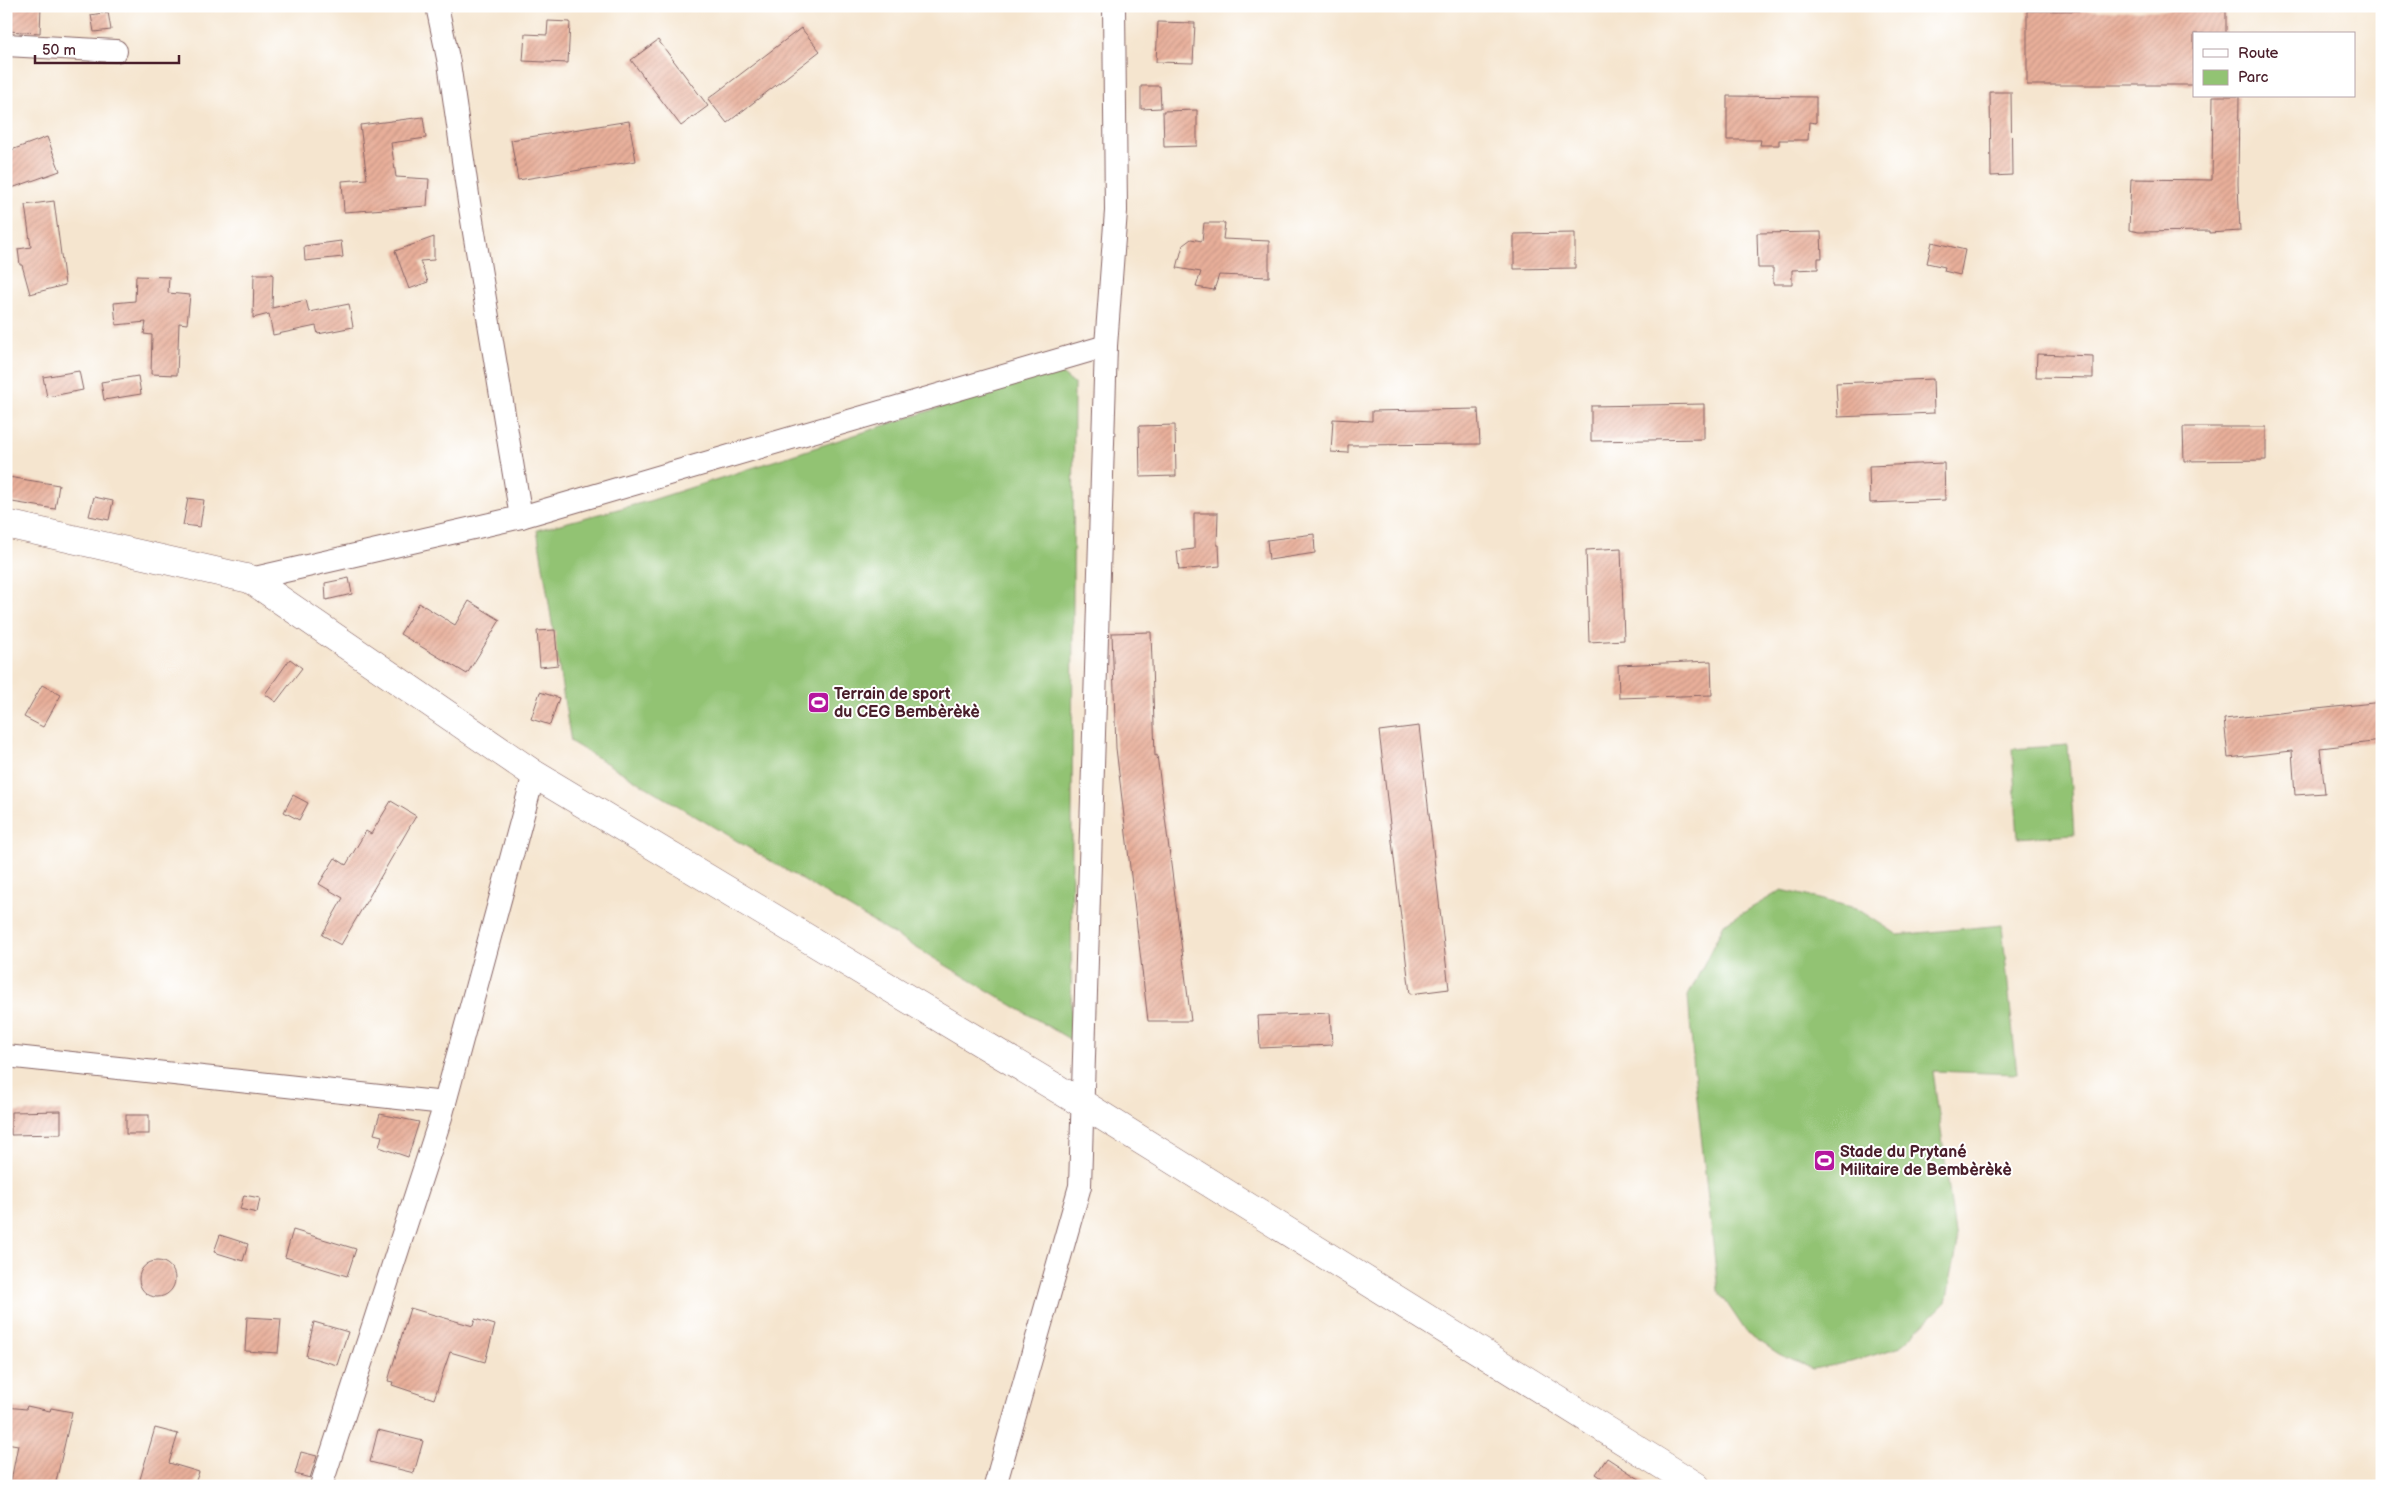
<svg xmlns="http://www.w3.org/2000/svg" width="2388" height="1492" font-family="'Balsamiq Sans',sans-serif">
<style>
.park{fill:#92c373;stroke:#6e714f}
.building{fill:url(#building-hatch)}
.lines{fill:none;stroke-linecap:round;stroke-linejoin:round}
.street-casing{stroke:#866464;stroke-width:24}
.secondary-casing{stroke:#866464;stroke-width:29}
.street{stroke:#fff;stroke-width:22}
.secondary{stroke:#fff;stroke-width:28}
.labels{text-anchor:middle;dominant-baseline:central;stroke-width:4;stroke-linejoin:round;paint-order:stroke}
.poi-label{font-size:16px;font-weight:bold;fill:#4a1f2b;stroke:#fff;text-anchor:start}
</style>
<defs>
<pattern id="building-hatch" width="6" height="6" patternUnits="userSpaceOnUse" patternTransform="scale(1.25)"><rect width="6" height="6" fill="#e8af9a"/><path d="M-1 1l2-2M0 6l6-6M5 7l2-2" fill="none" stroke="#c89685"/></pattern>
</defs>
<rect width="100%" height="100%" fill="#fff"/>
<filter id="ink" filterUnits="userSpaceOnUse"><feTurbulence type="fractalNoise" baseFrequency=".02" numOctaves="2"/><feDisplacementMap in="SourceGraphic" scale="10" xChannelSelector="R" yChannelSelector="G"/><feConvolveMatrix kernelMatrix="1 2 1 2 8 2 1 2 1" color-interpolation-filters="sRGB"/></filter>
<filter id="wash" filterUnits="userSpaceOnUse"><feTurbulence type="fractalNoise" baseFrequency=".0096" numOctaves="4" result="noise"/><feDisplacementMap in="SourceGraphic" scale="20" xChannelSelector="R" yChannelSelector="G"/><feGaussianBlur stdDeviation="1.12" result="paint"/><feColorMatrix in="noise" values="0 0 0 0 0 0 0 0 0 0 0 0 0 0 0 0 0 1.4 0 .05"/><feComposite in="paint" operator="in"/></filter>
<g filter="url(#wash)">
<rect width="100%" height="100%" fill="#f5e5cf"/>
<g class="park">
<path d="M 1057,370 L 1074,384 L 1071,1040 L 571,742 C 559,671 549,600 537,530 L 649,501 Z"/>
<path d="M 2068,745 L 2074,834 L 2018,838 L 2012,749 Z"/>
<path d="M 1782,890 L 1856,908 L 1898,935 L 2002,925 L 2017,1074 L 1933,1071 L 1957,1248 L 1946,1302 L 1900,1347 L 1851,1362 L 1812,1369 L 1779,1354 L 1747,1333 L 1718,1290 L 1694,1071 L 1688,996 L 1724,924 Z"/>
</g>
<g id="blocks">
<g class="building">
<path d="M 8,6 L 41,6 L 40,33 L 7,31 Z"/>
<path d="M 2226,10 L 2226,34 L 2194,34 L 2194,85 L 2027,85 L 2027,11 Z"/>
<path d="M 108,12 L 111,30 L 94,32 L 91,15 Z"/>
<path d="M 548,21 L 570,22 L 568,63 L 523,61 L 525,34 L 547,35 Z"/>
<path d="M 1158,22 L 1195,23 L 1193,63 L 1156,62 Z"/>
<path d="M 801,28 L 820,51 L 727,123 L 708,99 Z"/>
<path d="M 658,40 L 708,106 L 681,126 L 631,60 Z"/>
<path d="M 1141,86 L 1160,86 L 1161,108 L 1141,109 Z"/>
<path d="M 1990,92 L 2011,92 L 2012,175 L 1991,176 Z"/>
<path d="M 1727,96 L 1816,97 L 1816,123 L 1809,122 L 1808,140 L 1779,140 L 1779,145 L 1760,145 L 1761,140 L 1727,140 Z"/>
<path d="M 2213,96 L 2239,96 L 2238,184 L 2240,231 L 2209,233 L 2209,231 L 2139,232 L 2129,230 L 2131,179 L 2212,180 Z"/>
<path d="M 1197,110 L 1197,146 L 1164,147 L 1163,111 Z"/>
<path d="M 423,117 L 426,138 L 391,143 L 396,177 L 429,179 L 427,206 L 344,212 L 342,181 L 367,179 L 360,125 Z"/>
<path d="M 629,121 L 636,161 L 518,180 L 511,140 Z"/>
<path d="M 47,137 L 60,171 L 6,190 L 6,152 Z"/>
<path d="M 54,201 L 65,285 L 30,294 L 22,265 L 20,265 L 18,249 L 31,247 L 25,205 Z"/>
<path d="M 1204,223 L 1225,223 L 1223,239 L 1269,241 L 1269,277 L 1219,275 L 1214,290 L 1196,287 L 1201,272 L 1177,268 L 1183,245 L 1191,239 L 1202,241 Z"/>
<path d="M 1821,232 L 1822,258 L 1818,258 L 1818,269 L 1792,270 L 1792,284 L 1773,284 L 1773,268 L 1758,268 L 1757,233 Z"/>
<path d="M 1575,233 L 1575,268 L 1514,269 L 1514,234 Z"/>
<path d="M 434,237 L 434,260 L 420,261 L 428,282 L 409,289 L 395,251 Z"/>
<path d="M 341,241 L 343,257 L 305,261 L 304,246 Z"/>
<path d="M 1932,242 L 1965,250 L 1960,275 L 1944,271 L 1945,267 L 1927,263 Z"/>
<path d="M 254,274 L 273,274 L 272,308 L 306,300 L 309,312 L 349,304 L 353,327 L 318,334 L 316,326 L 273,335 L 269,314 L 253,318 Z"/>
<path d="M 136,276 L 169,277 L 168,293 L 190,295 L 187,324 L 179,323 L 177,375 L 151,374 L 152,335 L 144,334 L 146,322 L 116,325 L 114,303 L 135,301 Z"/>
<path d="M 2037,354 L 2093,356 L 2093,378 L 2036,377 Z"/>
<path d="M 79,371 L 83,390 L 47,397 L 43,377 Z"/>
<path d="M 138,376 L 141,394 L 104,400 L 101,382 Z"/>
<path d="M 1933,379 L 1934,413 L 1838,417 L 1836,383 Z"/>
<path d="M 1704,404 L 1704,439 L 1591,441 L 1591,406 Z"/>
<path d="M 1478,409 L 1480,444 L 1348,445 L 1348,453 L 1331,452 L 1333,419 L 1372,421 L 1372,411 Z"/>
<path d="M 1175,425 L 1176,476 L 1140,477 L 1139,426 Z"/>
<path d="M 2183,427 L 2266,427 L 2266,460 L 2184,461 Z"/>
<path d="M 1944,463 L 1945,500 L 1870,503 L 1869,466 Z"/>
<path d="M 8,477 L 59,485 L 55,509 L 6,501 Z"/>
<path d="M 94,497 L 113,501 L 109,520 L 89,516 Z"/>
<path d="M 188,498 L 204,500 L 200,527 L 183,525 Z"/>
<path d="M 1194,513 L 1218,513 L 1217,545 L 1219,545 L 1220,566 L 1179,570 L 1177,551 L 1194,549 Z"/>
<path d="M 1314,534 L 1315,553 L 1269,560 L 1267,540 Z"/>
<path d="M 1621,548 L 1624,640 L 1589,642 L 1586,550 Z"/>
<path d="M 349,578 L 352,594 L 326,600 L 325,583 Z"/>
<path d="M 469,601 L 500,620 L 467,674 L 400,634 L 419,603 L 455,625 Z"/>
<path d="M 555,630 L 558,665 L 540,667 L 537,631 Z"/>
<path d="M 1151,632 L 1155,756 L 1157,755 L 1191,1021 L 1148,1021 L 1116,748 L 1112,633 Z"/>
<path d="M 290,659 L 302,668 L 276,702 L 265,694 Z"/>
<path d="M 1711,661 L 1712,695 L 1619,698 L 1618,665 Z"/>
<path d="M 42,685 L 61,695 L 43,727 L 24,717 Z"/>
<path d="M 540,692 L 559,698 L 550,725 L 531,719 Z"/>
<path d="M 2382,702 L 2382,741 L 2320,748 L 2325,793 L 2295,795 L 2292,751 L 2228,758 L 2224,719 Z"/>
<path d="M 1419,726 L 1449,989 L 1410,994 L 1379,731 Z"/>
<path d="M 293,795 L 308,803 L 299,820 L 284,812 Z"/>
<path d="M 391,801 L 416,816 L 341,945 L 322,935 L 343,898 L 319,884 L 335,858 L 346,865 L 366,831 L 371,834 Z"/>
<path d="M 1330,1013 L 1332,1045 L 1260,1048 L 1258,1016 Z"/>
<path d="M 61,1111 L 61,1134 L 11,1135 L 11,1112 Z"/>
<path d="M 380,1114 L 419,1122 L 408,1157 L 379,1147 L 382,1136 L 374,1134 Z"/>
<rect x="126" y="1115" width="23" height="19"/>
<path d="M 244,1195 L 260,1198 L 257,1213 L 240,1209 Z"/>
<path d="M 293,1230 L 356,1249 L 347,1276 L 285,1257 Z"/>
<path d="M 220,1235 L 248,1244 L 243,1261 L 214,1252 Z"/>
<circle cx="157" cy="1279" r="18"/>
<path d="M 410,1308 L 473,1326 L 475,1319 L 495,1325 L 485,1362 L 450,1352 L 434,1399 L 392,1385 L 393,1382 L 388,1381 Z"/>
<path d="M 247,1317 L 281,1319 L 278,1353 L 245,1351 Z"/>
<path d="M 314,1322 L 348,1332 L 337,1365 L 306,1356 Z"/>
<path d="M 27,1406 L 50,1411 L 51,1408 L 72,1412 L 55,1486 L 10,1486 L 18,1445 L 6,1443 L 6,1407 L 26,1409 Z"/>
<path d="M 155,1428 L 178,1434 L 169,1463 L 199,1472 L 194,1486 L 138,1486 Z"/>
<path d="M 378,1430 L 423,1441 L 414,1473 L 370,1462 Z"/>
<path d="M 301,1452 L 317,1456 L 310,1478 L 295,1474 Z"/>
<path d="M 1607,1458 L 1650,1486 L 1614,1486 L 1596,1474 Z"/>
</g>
</g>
</g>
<g filter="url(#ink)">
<use href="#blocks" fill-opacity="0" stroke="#866464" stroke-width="1"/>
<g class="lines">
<defs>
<g id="street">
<path d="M 437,6 L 449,63 L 469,202 L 521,517"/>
<path d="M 6,45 L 116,51"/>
<path d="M 250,579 L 521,517 L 1106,346"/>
<path d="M 6,1056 L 445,1103"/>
<path d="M 321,1486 L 441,1117 L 534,774"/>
<path d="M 995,1486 L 1080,1186 L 1106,346 L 1116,211 L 1114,6"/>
</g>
<path id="secondary" d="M 6,524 L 250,579 L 534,774 L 1083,1104 L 1696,1486"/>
</defs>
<use href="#street" class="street-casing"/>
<use href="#secondary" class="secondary-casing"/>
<use href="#street" class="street"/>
<use href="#secondary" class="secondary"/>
</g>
</g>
<defs>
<symbol id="stadium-square" viewBox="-11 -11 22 22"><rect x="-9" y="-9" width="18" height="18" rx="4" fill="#b5179e" stroke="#fff"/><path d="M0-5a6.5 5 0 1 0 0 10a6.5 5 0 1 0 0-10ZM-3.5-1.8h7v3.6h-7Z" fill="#fff"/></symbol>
</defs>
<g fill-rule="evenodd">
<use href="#stadium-square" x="806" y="690" width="25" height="25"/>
<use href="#stadium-square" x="1812" y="1148" width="25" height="25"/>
</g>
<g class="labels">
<g class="poi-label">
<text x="834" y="694">Terrain de sport<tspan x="834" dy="18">du CEG Bembèrèkè</tspan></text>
<text x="1840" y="1152">Stade du Prytané<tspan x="1840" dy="18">Militaire de Bembèrèkè</tspan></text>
</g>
</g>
<rect width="2388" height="1492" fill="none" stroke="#fff" stroke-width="25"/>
<rect x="2193" y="32" width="162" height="65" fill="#ffffff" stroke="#b7a5aa"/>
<rect x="2203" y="49" width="25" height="8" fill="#ffffff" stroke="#b7a5aa"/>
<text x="2238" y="58" font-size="15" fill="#4a1f2b">Route</text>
<rect x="2203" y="70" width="25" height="15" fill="#92c373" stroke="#b7a5aa"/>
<text x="2238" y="82" font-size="15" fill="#4a1f2b">Parc</text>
<path d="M35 55v8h144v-8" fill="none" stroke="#4a1f2b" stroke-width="2.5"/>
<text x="42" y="55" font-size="15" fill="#4a1f2b" stroke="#ffffff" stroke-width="4" paint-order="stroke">50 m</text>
</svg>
